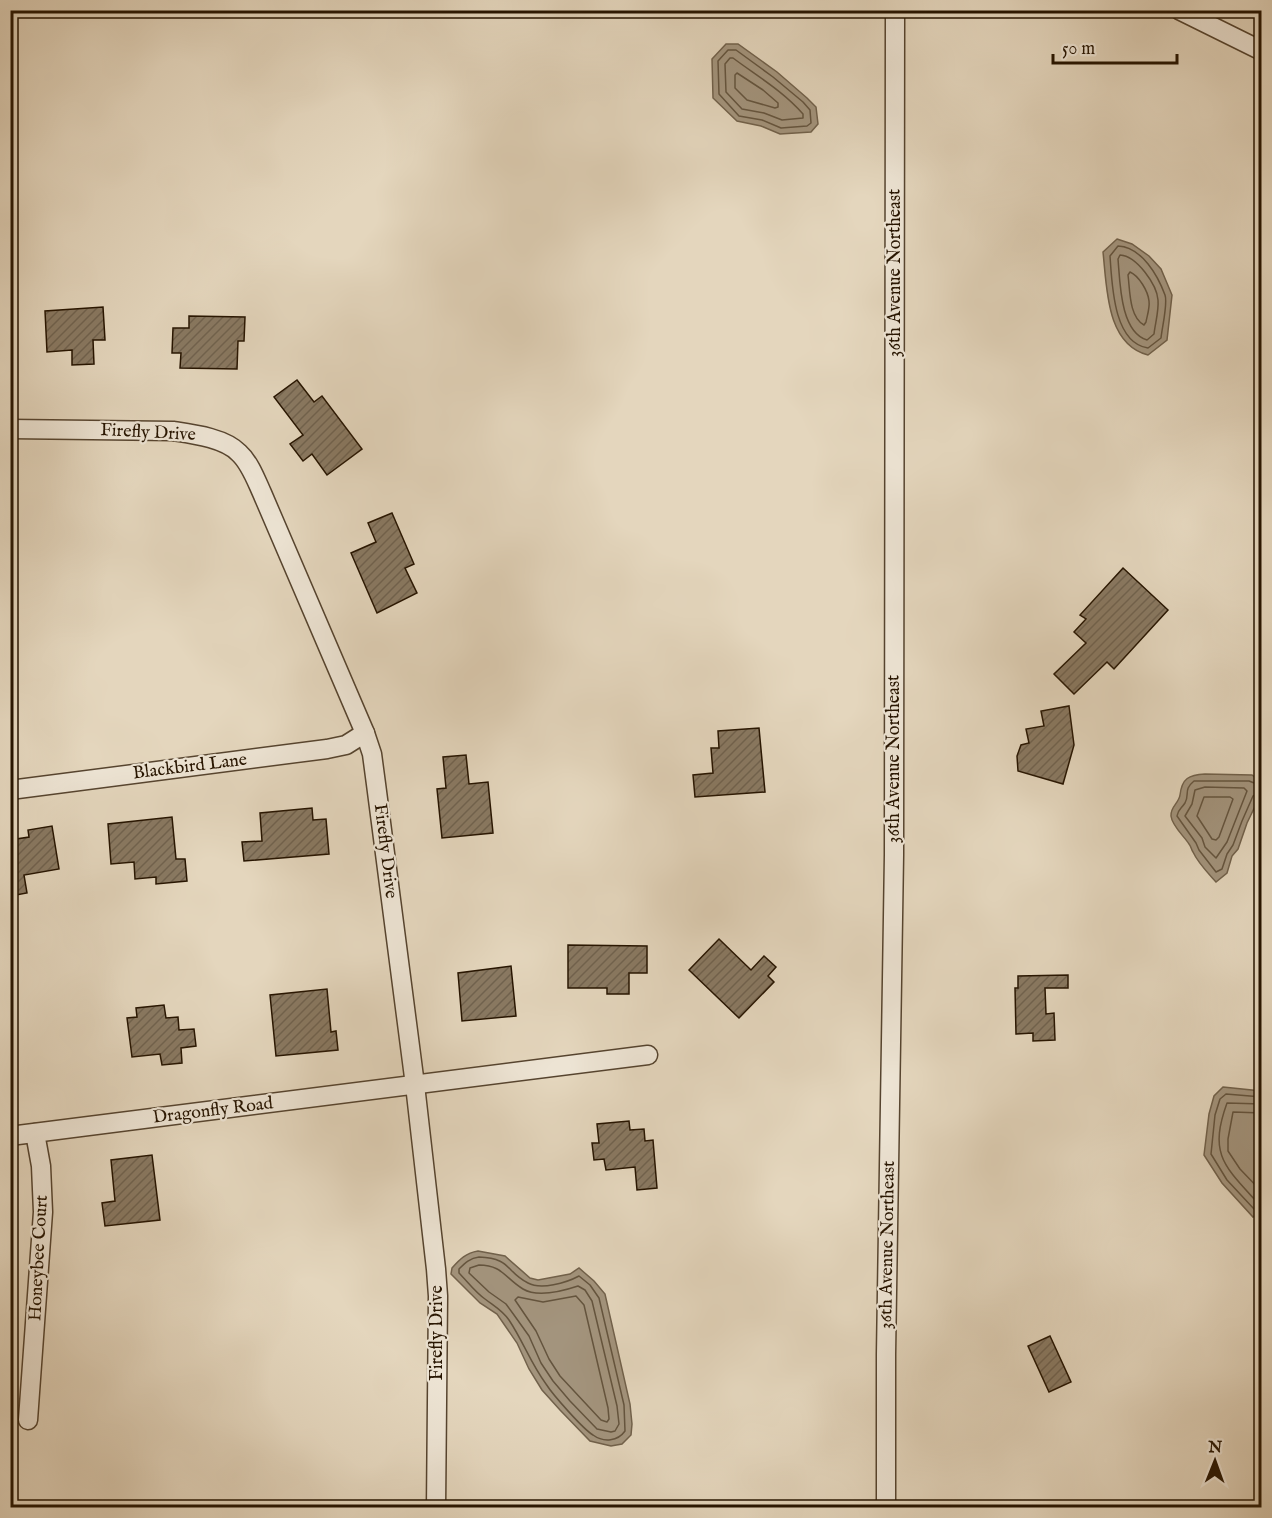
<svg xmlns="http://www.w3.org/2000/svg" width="1272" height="1518" font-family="'IM FELL English',serif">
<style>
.water{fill:#a3947d;stroke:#71614b;stroke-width:1.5}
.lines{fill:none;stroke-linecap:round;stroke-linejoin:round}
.shore{stroke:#64543e;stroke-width:1.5}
.building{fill:url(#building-hatch);stroke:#261400;stroke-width:1.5}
.minor-casing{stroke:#56442f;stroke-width:21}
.minor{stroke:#ede4d4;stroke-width:18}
.labels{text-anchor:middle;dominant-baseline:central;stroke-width:4.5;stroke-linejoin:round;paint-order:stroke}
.street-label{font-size:18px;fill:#261400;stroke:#ede4d4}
</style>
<defs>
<pattern id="building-hatch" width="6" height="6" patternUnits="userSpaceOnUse" patternTransform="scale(1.5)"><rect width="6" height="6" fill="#897962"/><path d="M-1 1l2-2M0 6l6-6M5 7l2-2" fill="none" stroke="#70624e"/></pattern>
</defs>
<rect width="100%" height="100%" fill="#e4d6bd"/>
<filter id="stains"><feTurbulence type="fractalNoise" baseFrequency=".00333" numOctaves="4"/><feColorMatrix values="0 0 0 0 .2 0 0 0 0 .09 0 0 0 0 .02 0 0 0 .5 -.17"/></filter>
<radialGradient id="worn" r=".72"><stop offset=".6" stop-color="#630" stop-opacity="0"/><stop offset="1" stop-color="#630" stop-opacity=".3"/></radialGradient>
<g class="water">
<path d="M 726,44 L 738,44 L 777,72 L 807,98 L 816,107 L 818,124 L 811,132 L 780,134 L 761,126 L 737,121 L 713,98 L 712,59 Z"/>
<path d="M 1117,239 L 1132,244 L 1149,256 L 1161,269 L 1172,295 L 1167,340 L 1148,355 C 1106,344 1107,288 1103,252 Z"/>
<path d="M 1205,774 L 1252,775 L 1261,782 L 1261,794 L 1247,823 L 1238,849 L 1232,856 L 1227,873 L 1216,882 C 1208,873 1198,863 1193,852 C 1191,849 1191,846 1189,844 C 1184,836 1172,826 1171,816 C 1170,807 1179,803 1180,795 C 1182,778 1189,775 1205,774 Z"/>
<path d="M 1223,1087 L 1261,1091 L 1261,1214 L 1253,1217 L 1222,1183 L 1204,1155 L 1209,1114 L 1214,1096 Z"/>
<path d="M 478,1251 L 505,1256 L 530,1278 L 538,1280 L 570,1274 L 579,1268 L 594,1281 L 605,1294 L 630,1404 L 632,1424 L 631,1435 L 622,1444 L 611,1446 L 590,1441 L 560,1410 L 542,1390 L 529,1369 L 517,1343 L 497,1314 L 480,1303 L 451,1274 L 452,1268 C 460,1259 466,1253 478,1251 Z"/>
</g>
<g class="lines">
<g class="shore">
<path d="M 728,50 L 736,50 L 773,77 L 803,102 L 810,110 L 811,123 L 807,126 L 781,128 L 762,120 L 739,116 L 719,94 L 718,61 Z"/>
<path d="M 730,58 L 733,58 C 757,76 783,91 803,114 L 803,118 L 782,120 L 764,113 L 742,109 L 726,92 L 725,64 Z"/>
<path d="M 737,73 L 763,90 L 778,103 L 778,107 L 775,108 L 747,100 L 735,88 L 735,75 Z"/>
<path d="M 1118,246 C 1142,247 1158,276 1165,295 C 1168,303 1162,328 1161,338 L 1148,348 C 1113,343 1112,283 1110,256 Z"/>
<path d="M 1120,255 C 1137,256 1157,285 1158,300 C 1159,311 1155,324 1154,334 L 1147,340 C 1120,332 1120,281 1118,259 Z"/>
<path d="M 1130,272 C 1139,276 1148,291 1149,301 C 1150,308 1147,316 1146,322 L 1144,325 C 1129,317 1130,290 1128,275 Z"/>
<path d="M 1262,786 L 1249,781 L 1194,781 C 1183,790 1190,794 1185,803 C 1181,809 1178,809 1177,816 L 1196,843 L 1199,850 L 1216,872 L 1222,869 L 1227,854 L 1233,845 L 1242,821 L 1253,796 L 1262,792"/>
<path d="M 1205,787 L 1244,788 L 1247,791 L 1227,842 L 1216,858 L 1205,847 L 1202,838 L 1185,816 L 1192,804 L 1195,790 Z"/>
<path d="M 1204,797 L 1230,797 L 1233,799 L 1219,837 L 1216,840 L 1212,839 L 1197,816 Z"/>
<path d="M 1262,1097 L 1226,1094 L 1220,1099 L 1215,1115 L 1211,1154 L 1227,1180 L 1254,1209 L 1262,1209"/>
<path d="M 1262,1104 L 1227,1103 C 1209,1153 1223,1165 1256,1201 L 1262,1201"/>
<path d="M 1262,1113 L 1233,1112 L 1228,1139 L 1228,1151 L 1240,1169 L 1262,1192"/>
<path d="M 479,1257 C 511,1258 506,1272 528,1283 C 541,1290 566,1283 579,1276 L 590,1285 L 599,1298 L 624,1405 L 625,1431 C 618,1441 604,1443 593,1435 C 583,1429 553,1395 546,1384 C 531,1364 523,1341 509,1320 C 502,1310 494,1306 485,1299 C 475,1292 467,1281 459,1273 L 459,1269 C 465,1263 470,1258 479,1257 Z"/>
<path d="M 479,1265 C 502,1265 505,1278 523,1289 C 538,1298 563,1291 578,1286 L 585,1290 L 592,1301 L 617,1406 L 619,1424 L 615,1431 L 611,1432 L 597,1429 L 570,1401 L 553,1381 L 541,1363 L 529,1336 L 514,1315 L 506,1304 L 489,1292 L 469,1273 L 470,1268 Z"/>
<path d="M 576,1296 L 584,1305 L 608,1408 L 609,1419 L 607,1422 L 601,1420 L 560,1376 L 549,1359 L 536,1331 L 515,1300 L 518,1297 L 543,1302 Z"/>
</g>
</g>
<g class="building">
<path d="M 103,307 L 105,340 L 93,340 L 94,364 L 72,365 L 72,350 L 47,352 L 45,311 Z"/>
<path d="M 189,316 L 245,317 L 244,341 L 238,341 L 237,369 L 180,368 L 181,353 L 172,353 L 173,328 L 189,328 Z"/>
<path d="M 297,380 L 314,402 L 322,396 L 362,449 L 327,475 L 312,454 L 303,461 L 290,444 L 303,435 L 274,397 Z"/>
<path d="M 392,513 L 414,564 L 405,568 L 417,593 L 377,613 L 351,553 L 376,542 L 368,523 Z"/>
<path d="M 1123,568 L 1168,610 L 1114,669 L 1107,662 L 1074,694 L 1054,674 L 1086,643 L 1074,632 L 1086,619 L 1080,615 Z"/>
<path d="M 1069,706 L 1074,745 L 1063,784 L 1018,771 L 1017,756 L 1021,745 L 1029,743 L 1026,729 L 1044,726 L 1041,711 Z"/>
<path d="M 759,728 L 765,792 L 695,797 L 693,775 L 713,773 L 711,748 L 719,748 L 718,731 Z"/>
<path d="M 466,755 L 469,784 L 488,782 L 493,833 L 442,838 L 437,789 L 446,788 L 443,757 Z"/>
<path d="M 312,808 L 313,820 L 326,819 L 329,854 L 244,861 L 242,842 L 262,841 L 260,813 Z"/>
<path d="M 172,817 L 176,859 L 185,859 L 187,881 L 156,884 L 156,877 L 135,879 L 134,862 L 111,864 L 108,824 Z"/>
<path d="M 52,826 L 59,869 L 24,875 L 27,893 L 10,896 L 10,840 L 29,837 L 28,830 Z"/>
<path d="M 719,939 L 751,970 L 764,956 L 776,967 L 768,976 L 774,982 L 739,1018 L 689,970 Z"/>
<path d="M 568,945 L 647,946 L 647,973 L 629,973 L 629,994 L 607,994 L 607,988 L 568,988 Z"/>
<path d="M 511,966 L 516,1016 L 462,1021 L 458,973 Z"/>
<path d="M 1068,975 L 1068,988 L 1045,988 L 1046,1014 L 1054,1013 L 1055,1040 L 1033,1041 L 1033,1033 L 1016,1034 L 1015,988 L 1018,988 L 1018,976 Z"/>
<path d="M 327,989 L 331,1032 L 336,1031 L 338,1050 L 276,1056 L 270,995 Z"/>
<path d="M 164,1005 L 166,1018 L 178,1017 L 179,1030 L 194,1029 L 196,1046 L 181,1048 L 182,1063 L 162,1065 L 160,1054 L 132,1057 L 127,1018 L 137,1017 L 136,1008 Z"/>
<path d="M 629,1121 L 630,1130 L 644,1129 L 645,1141 L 653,1140 L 657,1188 L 637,1190 L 635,1167 L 606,1170 L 604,1159 L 594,1160 L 592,1143 L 599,1143 L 597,1124 Z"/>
<path d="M 152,1155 L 160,1220 L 105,1226 L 102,1203 L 115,1201 L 111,1160 Z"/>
<path d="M 1050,1336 L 1071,1382 L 1049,1392 L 1028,1346 Z"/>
</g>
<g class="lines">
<defs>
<g id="minor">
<path d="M 1179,10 L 1262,51"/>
<path d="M 10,429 L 173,431 C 193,434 225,438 239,453 C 250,463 256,480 262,493 L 365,733 L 372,754 L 376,784 L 415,1085 L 436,1269 L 438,1296 L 436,1508"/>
<path d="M 10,790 L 327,749 L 346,745 L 365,733"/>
<path d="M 10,1136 L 648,1055"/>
<path d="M 28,1420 L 43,1212 L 41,1166 L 35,1133"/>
<path d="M 886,1508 L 886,1354 L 894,855 L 895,10"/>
</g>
</defs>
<use href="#minor" class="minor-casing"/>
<use href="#minor" class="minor"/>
</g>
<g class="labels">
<g class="street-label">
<text transform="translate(895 273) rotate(-90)">36th Avenue Northeast</text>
<text transform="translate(148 433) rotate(3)">Firefly Drive</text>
<text transform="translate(894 759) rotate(-90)">36th Avenue Northeast</text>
<text transform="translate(190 767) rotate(-7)">Blackbird Lane</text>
<text transform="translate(385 851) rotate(83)">Firefly Drive</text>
<text transform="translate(213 1111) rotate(-7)">Dragonfly Road</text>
<text transform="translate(888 1245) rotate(-89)">36th Avenue Northeast</text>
<text transform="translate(39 1258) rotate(-87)">Honeybee Court</text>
<text transform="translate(437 1333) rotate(-90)">Firefly Drive</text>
</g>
</g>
<rect width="1272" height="1518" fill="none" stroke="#e4d6bd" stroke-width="36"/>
<rect x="12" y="12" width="1248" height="1494" fill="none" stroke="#261400" stroke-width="3"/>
<rect x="18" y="18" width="1236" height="1482" fill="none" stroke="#261400" stroke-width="1.5"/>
<g transform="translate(1215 1461) rotate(1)" stroke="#ede4d4" stroke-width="4.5" paint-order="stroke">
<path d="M0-4.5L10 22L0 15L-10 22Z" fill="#261400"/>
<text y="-9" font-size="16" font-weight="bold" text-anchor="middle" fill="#261400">N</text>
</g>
<path d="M1053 54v9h124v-9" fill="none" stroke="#261400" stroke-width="3"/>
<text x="1062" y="54" font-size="18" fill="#261400" stroke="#ede4d4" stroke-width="4.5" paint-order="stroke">50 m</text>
<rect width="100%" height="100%" filter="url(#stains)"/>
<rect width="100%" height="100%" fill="url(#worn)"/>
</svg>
